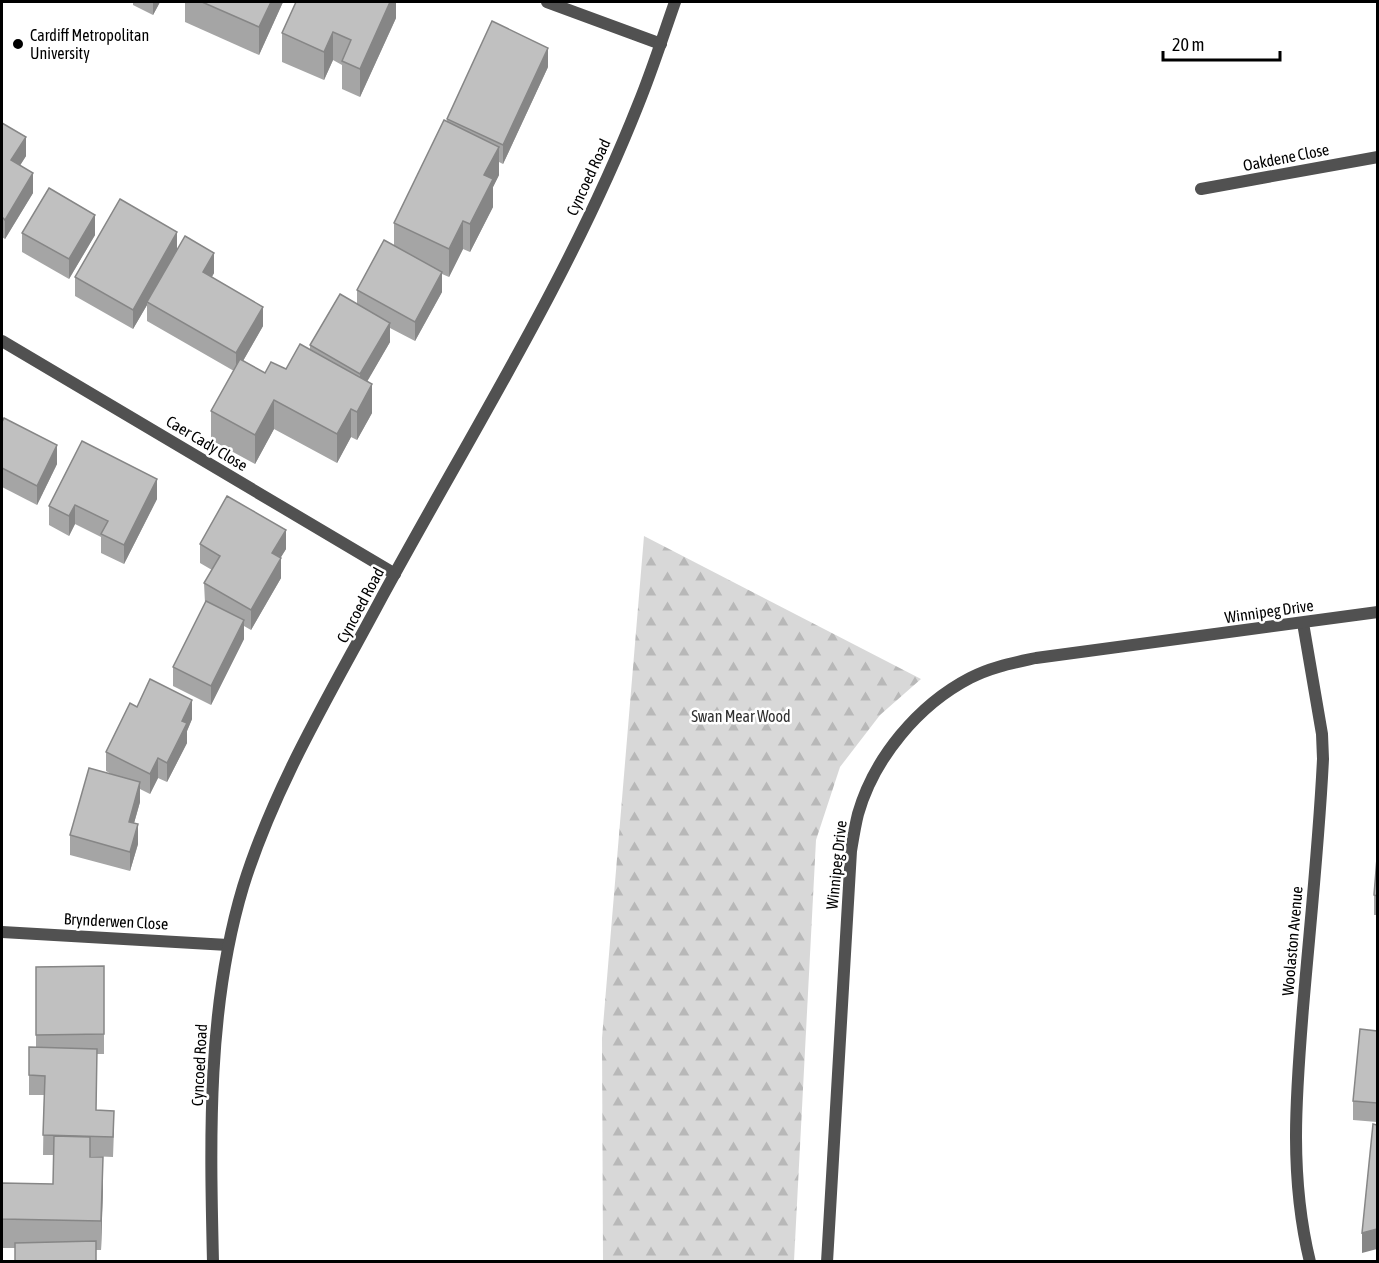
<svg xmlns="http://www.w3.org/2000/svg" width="1379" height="1263" font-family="'Asap Condensed',sans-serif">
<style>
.forest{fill:url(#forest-firs)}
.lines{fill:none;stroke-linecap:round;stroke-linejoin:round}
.minor{stroke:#515151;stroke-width:12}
.tertiary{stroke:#515151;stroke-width:12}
.wall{fill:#a5a5a5}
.shaded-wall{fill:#868686}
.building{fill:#c0c0c0;stroke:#868686;stroke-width:1.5}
.poi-dot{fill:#000;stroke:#fff;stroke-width:2}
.labels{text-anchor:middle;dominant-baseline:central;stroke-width:5;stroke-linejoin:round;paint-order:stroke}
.poi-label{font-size:16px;fill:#000;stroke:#fff;text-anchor:start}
.street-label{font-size:16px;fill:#000;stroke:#fff}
.park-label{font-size:16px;fill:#2f2f2f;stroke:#fff}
</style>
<defs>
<pattern id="forest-firs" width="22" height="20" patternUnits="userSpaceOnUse" patternTransform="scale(1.5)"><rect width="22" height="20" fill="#d8d8d8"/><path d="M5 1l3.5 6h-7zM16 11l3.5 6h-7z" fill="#b8b8b8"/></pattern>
</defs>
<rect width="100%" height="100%" fill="#fff"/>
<path class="forest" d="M 644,536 L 921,679 L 880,715 L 840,767 L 816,840 L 794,1261 L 603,1261 L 602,1038 Z"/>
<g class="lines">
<g class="minor">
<path d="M 547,2 L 661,44"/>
<path d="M 1201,189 L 1378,157"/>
<path d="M 2,341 L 395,574"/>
<path d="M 1303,623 L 1322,734 L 1323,759 C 1319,842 1310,925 1303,1008 C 1296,1095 1289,1176 1310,1262"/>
<path d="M 2,932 L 228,945"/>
<path d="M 827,1262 L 851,851 C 853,839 855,826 858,814 C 874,758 918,705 970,678 C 991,667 1013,663 1036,658 L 1378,612"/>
</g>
<path class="tertiary" d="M 213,1262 C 210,1137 207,1007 243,887 C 275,784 332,691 382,597 C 470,435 570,277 638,105 C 652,71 663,36 675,2"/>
</g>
<g class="wall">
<path d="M 133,2 L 160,2 L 153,15 L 133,5 Z"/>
<path d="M 185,2 L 283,2 L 259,55 L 185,22 Z"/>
<path d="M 396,2 L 396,18 L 360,97 L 342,89 L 342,65 L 333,60 L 324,80 L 282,62 L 282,33 Z"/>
<path d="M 548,67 L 503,164 L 499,162 L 499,175 L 493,187 L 493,207 L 470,252 L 463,249 L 449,277 L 442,274 L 442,292 L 415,341 L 390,328 L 390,342 L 367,381 L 372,413 L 357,440 L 351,437 L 337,463 L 274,429 L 255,464 L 211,440 L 211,411 L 234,371 L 147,321 L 147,305 L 133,329 L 75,296 L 75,277 L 177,249 L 214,273 L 212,277 L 263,326 L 243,361 L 265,373 L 286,369 L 310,350 L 310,345 L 357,303 L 357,290 L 394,246 L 394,223 L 447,122 L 447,119 Z"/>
<path d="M 2,123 L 26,156 L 20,165 L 33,193 L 5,239 L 2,237 Z"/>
<path d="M 22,233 L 95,235 L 69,279 L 22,252 Z"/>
<path d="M 2,422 L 57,464 L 37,505 L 2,487 Z"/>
<path d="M 157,499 L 124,564 L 101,553 L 101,537 L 75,524 L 69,536 L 49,525 L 49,506 Z"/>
<path d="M 200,544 L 286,549 L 280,558 L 281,578 L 251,630 L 244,626 L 244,639 L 211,705 L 173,686 L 173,667 L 205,603 L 204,583 L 212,570 L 200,563 Z"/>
<path d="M 137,707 L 192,719 L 187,731 L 187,743 L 167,782 L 158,778 L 150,794 L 140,789 L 140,802 L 134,823 L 138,844 L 130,871 L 70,855 L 70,835 L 113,775 L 106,771 L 106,752 Z"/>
<path d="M 1377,858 L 1377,915 L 1374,915 L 1374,895 Z"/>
<path d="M 104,966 L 104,1054 L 97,1054 L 96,1110 L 114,1130 L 113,1157 L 90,1156 L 103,1186 L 101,1250 L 96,1250 L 96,1262 L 15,1262 L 15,1248 L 2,1248 L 2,1183 L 53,1184 L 53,1155 L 43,1155 L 44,1095 L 29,1095 L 29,1075 L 36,1048 L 36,967 Z"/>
<path d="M 1377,1031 L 1377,1122 L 1353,1120 L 1353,1101 Z"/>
</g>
<g class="shaded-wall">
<path d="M 153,2 L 160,2 L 153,15 Z"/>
<path d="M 271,2 L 283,2 L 259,55 L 259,27 Z"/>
<path d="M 390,2 L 396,2 L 396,18 L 360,97 L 360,69 Z"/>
<path d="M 333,32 L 333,60 L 324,80 L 324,52 Z"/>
<path d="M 548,48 L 548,67 L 503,164 L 503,145 Z"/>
<path d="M 26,137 L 26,156 L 11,180 L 11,160 Z"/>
<path d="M 499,147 L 499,175 L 493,187 L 493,207 L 470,252 L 470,224 L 484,175 Z"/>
<path d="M 33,173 L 33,193 L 5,239 L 5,220 Z"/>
<path d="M 95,215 L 95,235 L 69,279 L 69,259 Z"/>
<path d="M 463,221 L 463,249 L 449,277 L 449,249 Z"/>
<path d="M 177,232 L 177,251 L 147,302 L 147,305 L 133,329 L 133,310 Z"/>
<path d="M 214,253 L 214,273 L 203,291 L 203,272 Z"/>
<path d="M 442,272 L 442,292 L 415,341 L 415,322 Z"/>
<path d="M 263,307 L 263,326 L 236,373 L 236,353 Z"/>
<path d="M 390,323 L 390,342 L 360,394 L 360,374 Z"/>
<path d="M 372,384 L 372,413 L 357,440 L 357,412 Z"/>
<path d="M 274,400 L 274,429 L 255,464 L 255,435 Z"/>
<path d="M 351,409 L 351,437 L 337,463 L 337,434 Z"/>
<path d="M 57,445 L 57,464 L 37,505 L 37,486 Z"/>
<path d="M 157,479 L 157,499 L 124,564 L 124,545 Z"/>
<path d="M 75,505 L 75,524 L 69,536 L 69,516 Z"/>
<path d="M 286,530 L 286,549 L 272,572 L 272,553 Z"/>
<path d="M 281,558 L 281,578 L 251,630 L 251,610 Z"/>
<path d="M 244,620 L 244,639 L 211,705 L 211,686 Z"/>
<path d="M 192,700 L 192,719 L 187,731 L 187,743 L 167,782 L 167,763 L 182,721 Z"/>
<path d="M 158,758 L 158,778 L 150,794 L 150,774 Z"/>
<path d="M 140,782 L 140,802 L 129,841 L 129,822 Z"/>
<path d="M 138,824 L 138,844 L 130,871 L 130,852 Z"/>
<path d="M 103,1157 L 103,1186 L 101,1250 L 101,1221 Z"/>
<path d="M 1377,1229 L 1377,1249 L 1362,1253 L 1362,1233 Z"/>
</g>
<g class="building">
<path d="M 202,2 L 271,2 L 259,27 Z"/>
<path d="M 296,2 L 390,2 L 360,69 L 342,61 L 351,40 L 333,32 L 324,52 L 282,33 Z"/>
<path d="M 492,21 L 548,48 L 503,145 L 447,119 Z"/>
<path d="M 444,120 L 499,147 L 484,175 L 493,179 L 470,224 L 463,221 L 449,249 L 394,223 Z"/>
<path d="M 2,123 L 26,137 L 11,160 L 33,173 L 5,220 L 2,217 Z"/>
<path d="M 49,188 L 95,215 L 69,259 L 22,233 Z"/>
<path d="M 120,199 L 177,232 L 133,310 L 75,277 Z"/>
<path d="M 185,236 L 214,253 L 203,272 L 263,307 L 236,353 L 147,302 Z"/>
<path d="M 384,240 L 442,272 L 415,322 L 357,290 Z"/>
<path d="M 340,294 L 390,323 L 360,374 L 310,345 Z"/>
<path d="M 300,344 L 372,384 L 357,412 L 351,409 L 337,434 L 274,400 L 255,435 L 211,411 L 240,359 L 265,373 L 271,362 L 286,369 Z"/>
<path d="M 4,418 L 57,445 L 37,486 L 2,468 L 2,422 Z"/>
<path d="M 82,441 L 157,479 L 124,545 L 101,534 L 108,521 L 75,505 L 69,516 L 49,506 Z"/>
<path d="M 227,496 L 286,530 L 272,553 L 281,558 L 251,610 L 204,583 L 220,556 L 200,544 Z"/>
<path d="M 206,601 L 244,620 L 211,686 L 173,667 Z"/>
<path d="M 150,679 L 192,700 L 182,721 L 187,723 L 167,763 L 158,758 L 150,774 L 106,752 L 130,703 L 137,707 Z"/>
<path d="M 89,768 L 140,782 L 129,822 L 138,824 L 130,852 L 70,835 Z"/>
<path d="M 1377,858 L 1377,896 L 1374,895 Z"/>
<path d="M 104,966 L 104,1034 L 36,1035 L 36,967 Z"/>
<path d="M 1360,1029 L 1377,1031 L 1377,1103 L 1353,1101 Z"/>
<path d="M 29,1047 L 97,1049 L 96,1110 L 114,1111 L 113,1137 L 43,1135 L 45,1076 L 29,1075 Z"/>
<path d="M 1373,1124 L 1377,1125 L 1377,1229 L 1362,1233 Z"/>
<path d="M 54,1136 L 90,1137 L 90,1157 L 103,1157 L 101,1221 L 2,1219 L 2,1183 L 53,1184 Z"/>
<path d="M 96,1241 L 96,1262 L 15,1262 L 15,1243 Z"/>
</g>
<circle class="poi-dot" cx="18" cy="44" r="6"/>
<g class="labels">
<g class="poi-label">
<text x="30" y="35">Cardiff Metropolitan<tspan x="30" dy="18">University</tspan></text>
</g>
<g class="street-label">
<text transform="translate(1286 157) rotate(-11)">Oakdene Close</text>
<text transform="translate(588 177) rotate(-65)">Cyncoed Road</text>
<text transform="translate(207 443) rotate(31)">Caer Cady Close</text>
<text transform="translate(360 605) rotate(-62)">Cyncoed Road</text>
<text transform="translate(1269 611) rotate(-8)">Winnipeg Drive</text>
<text transform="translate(836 865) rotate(-84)">Winnipeg Drive</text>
<text transform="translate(116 921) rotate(3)">Brynderwen Close</text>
<text transform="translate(1292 941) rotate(-85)">Woolaston Avenue</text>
<text transform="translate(199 1065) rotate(-87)">Cyncoed Road</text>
</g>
<g class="park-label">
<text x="741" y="716">Swan Mear Wood</text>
</g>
</g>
<rect width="1379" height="1263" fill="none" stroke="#000000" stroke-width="6"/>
<path d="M1163 51v9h117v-9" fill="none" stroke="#000000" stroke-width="3"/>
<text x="1172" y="51" font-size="18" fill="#000000" stroke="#ffffff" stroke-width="4.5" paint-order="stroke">20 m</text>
</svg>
